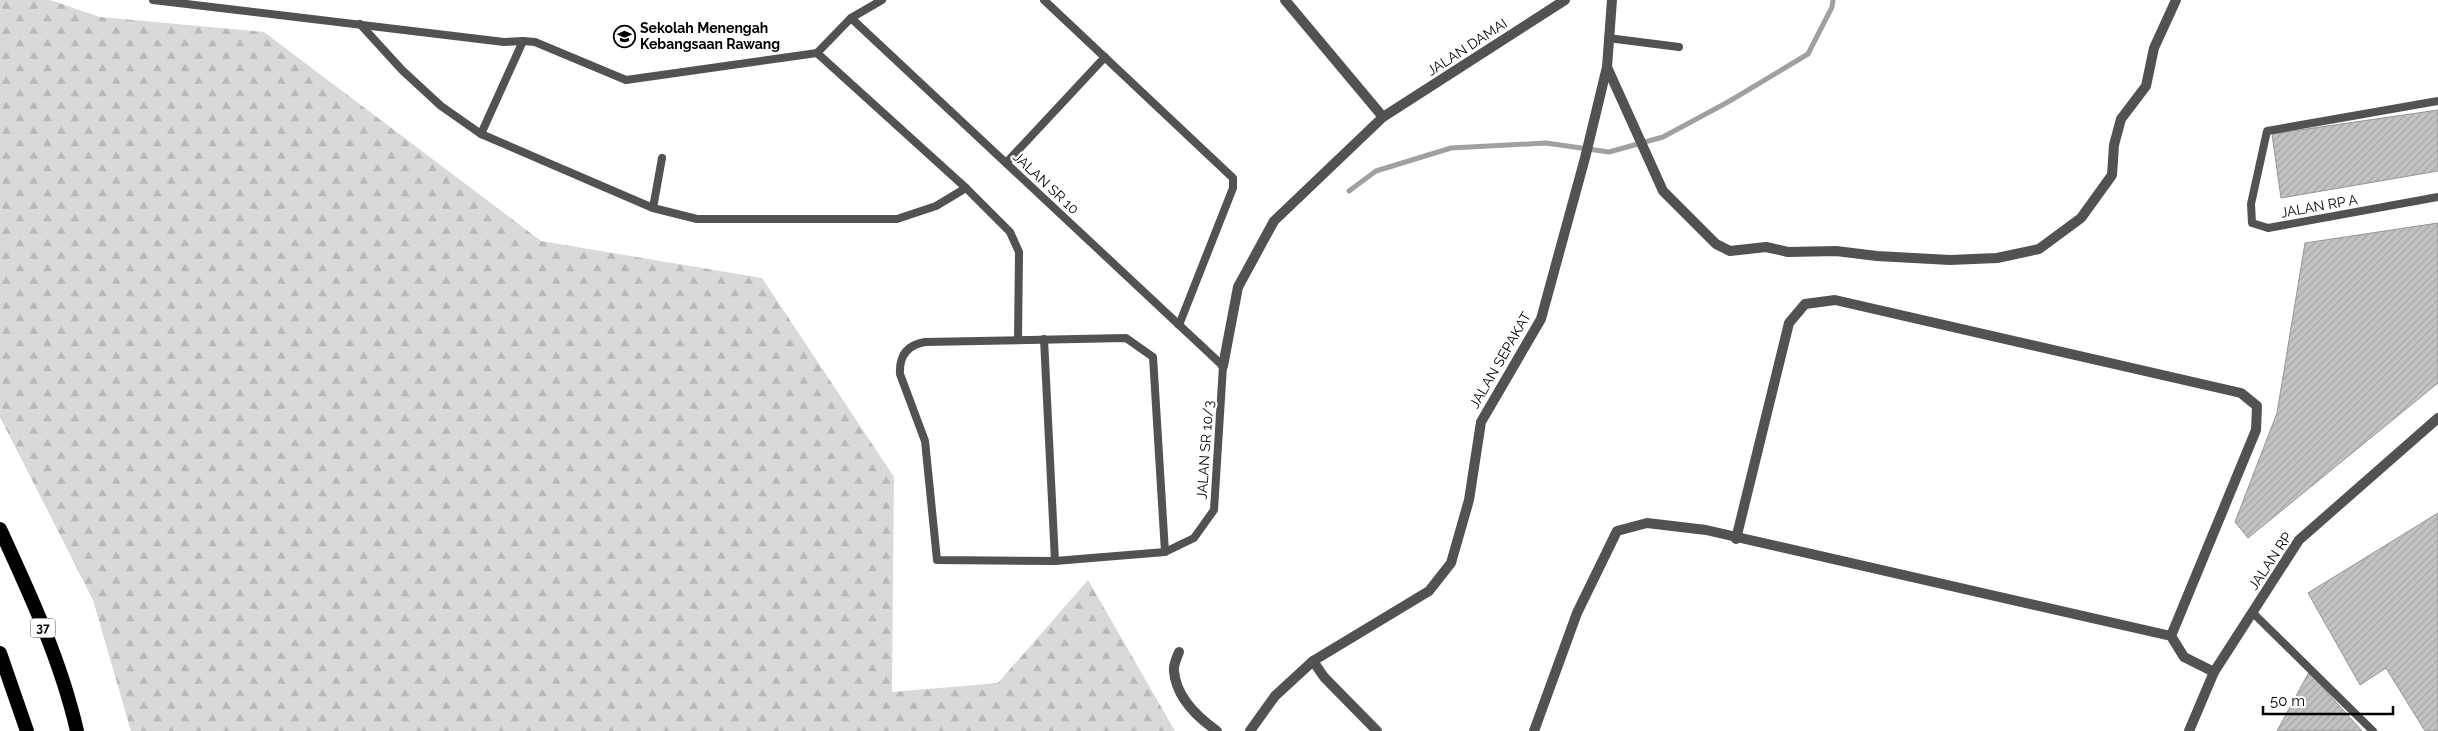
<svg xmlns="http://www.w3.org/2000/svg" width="2438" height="731" font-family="Raleway,sans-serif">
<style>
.forest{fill:url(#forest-firs)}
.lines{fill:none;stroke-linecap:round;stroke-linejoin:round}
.stream{stroke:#a0a0a0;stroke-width:5}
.building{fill:url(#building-hatch);stroke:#969696}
.service{stroke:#525252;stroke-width:8}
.minor{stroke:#525252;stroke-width:10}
.tertiary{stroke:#525252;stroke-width:10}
.trunk{stroke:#000;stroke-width:14}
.labels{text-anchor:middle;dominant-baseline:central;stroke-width:4.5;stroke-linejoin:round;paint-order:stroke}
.shield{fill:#fff;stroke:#4c4c4c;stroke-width:1}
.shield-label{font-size:12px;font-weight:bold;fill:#000}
.poi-label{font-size:14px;font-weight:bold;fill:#000;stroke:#fff;text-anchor:start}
.street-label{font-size:14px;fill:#000;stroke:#fff}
</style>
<defs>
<pattern id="forest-firs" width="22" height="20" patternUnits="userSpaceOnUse" patternTransform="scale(1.25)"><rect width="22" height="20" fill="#d9d9d9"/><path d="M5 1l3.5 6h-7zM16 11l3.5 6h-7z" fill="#b8b8b8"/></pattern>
<pattern id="building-hatch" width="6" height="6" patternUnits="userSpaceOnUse" patternTransform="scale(1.25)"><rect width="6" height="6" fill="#c2c2c2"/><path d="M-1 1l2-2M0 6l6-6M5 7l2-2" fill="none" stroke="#a5a5a5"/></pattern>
</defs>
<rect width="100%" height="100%" fill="#fff"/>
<path class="forest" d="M 0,0 L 50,0 L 100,17 L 264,32 L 541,241 L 762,278 L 894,477 L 892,692 L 998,683 L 1088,580 L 1175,731 L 131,731 L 93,600 L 0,417 Z"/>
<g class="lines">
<path class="stream" d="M 1349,191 L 1376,171 L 1451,148 L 1546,143 L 1609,152 L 1663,137 L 1728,102 L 1808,54 L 1832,7 L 1833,0"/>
</g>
<g class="building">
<path d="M 2438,110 L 2438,171 L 2281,198 L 2272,134 Z"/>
<path d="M 2438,223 L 2438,383 L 2248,538 L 2235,522 L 2277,413 L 2305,243 Z"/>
<path d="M 2438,513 L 2438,731 L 2425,731 L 2386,668 L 2360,685 L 2308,593 Z"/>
<path d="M 2309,672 L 2362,731 L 2277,731 Z"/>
</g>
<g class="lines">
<g class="service">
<path d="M 153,0 L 504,42 L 523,41"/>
<path d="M 882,0 L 851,18 L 817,53 L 966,188 L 1010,232 L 1019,252 L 1018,340"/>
<path d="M 1044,0 L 1233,178 L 1233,188 L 1179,325"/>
<path d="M 851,18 L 1223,366 L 1214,510 L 1194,538 L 1165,552 L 1055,561 L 937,560 L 925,441 L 900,374 C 899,356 907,345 925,342 L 1126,338 L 1153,357 L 1165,552"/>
<path d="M 360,24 L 402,70 L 441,106 L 481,134"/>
<path d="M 1608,38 L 1679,47"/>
<path d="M 817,53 L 626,80 L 535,42 L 523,41 L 481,134 L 653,208 L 697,219 L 897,219 L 936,206 L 966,188"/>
<path d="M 2438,101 L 2267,131 L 2251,204 L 2252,223 L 2268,228 L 2438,197"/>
<path d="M 1006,163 L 1105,57"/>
<path d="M 653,208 L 662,158"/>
<path d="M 1044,339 L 1055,561"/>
<path d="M 2252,612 L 2373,731"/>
</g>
<g class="minor">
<path d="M 1285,0 L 1383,117"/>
<path d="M 1607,67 L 1663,191 L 1716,244 L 1730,251 L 1766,247 L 1788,252 L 1836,251 L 1877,256 L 1950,260 L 1997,258 L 2039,249 L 2081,218 L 2112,175 L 2114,145 L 2121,119 L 2146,86 L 2154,48 L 2176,0"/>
<path d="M 1223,366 L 1238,287 L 1274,221 L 1383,117 L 1565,0"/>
<path d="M 1736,539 L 1789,323 L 1805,304 L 1835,300 L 2241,393 L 2257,406 L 2256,430 L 2171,636"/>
<path d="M 1179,652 C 1177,657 1173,665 1174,671 C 1176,696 1197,717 1217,731"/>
<path d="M 1313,661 L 1324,677 L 1377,731"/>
<path d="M 1250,731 L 1275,696 L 1313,661 L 1429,591 L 1451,563 L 1469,500 L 1481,422 L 1541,319 L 1585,158 L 1607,67 L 1612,0"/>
<path d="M 1534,731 L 1577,613 L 1617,531 L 1647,523 L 1706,530 L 2171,636 L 2184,657 L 2214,672"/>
</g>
<path class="tertiary" d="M 2189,731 L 2214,672 L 2299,540 L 2438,418"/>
<g class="trunk">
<path d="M 0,529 C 30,594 61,661 77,731"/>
<path d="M 0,653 L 27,731"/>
</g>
</g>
<defs>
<symbol id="school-ring" viewBox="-11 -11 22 22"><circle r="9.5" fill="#fff" stroke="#000" stroke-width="1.5"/><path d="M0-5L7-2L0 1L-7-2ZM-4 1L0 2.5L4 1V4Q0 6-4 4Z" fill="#000"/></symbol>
</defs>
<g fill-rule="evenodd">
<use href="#school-ring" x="612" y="24" width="25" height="25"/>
</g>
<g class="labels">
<rect class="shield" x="30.5" y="618.5" width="25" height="19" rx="4"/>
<g class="shield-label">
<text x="43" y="628">37</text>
</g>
<g class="poi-label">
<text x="640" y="28">Sekolah Menengah<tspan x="640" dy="16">Kebangsaan Rawang</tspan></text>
</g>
<g class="street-label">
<text transform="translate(1467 47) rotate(-33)">JALAN DAMAI</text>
<text transform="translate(1046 183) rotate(43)">JALAN SR 10</text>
<text transform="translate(2319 206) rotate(-10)">JALAN RP A</text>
<text transform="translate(1500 360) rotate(-60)">JALAN SEPAKAT</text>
<text transform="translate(1205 450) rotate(-86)">JALAN SR 10/3</text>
<text transform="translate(2270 561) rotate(-56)">JALAN RP</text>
</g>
</g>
<path d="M2263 706v8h130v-8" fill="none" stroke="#000000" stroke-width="2.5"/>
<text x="2270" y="706" font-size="15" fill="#000000" stroke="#ffffff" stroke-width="4" paint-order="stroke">50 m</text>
</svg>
